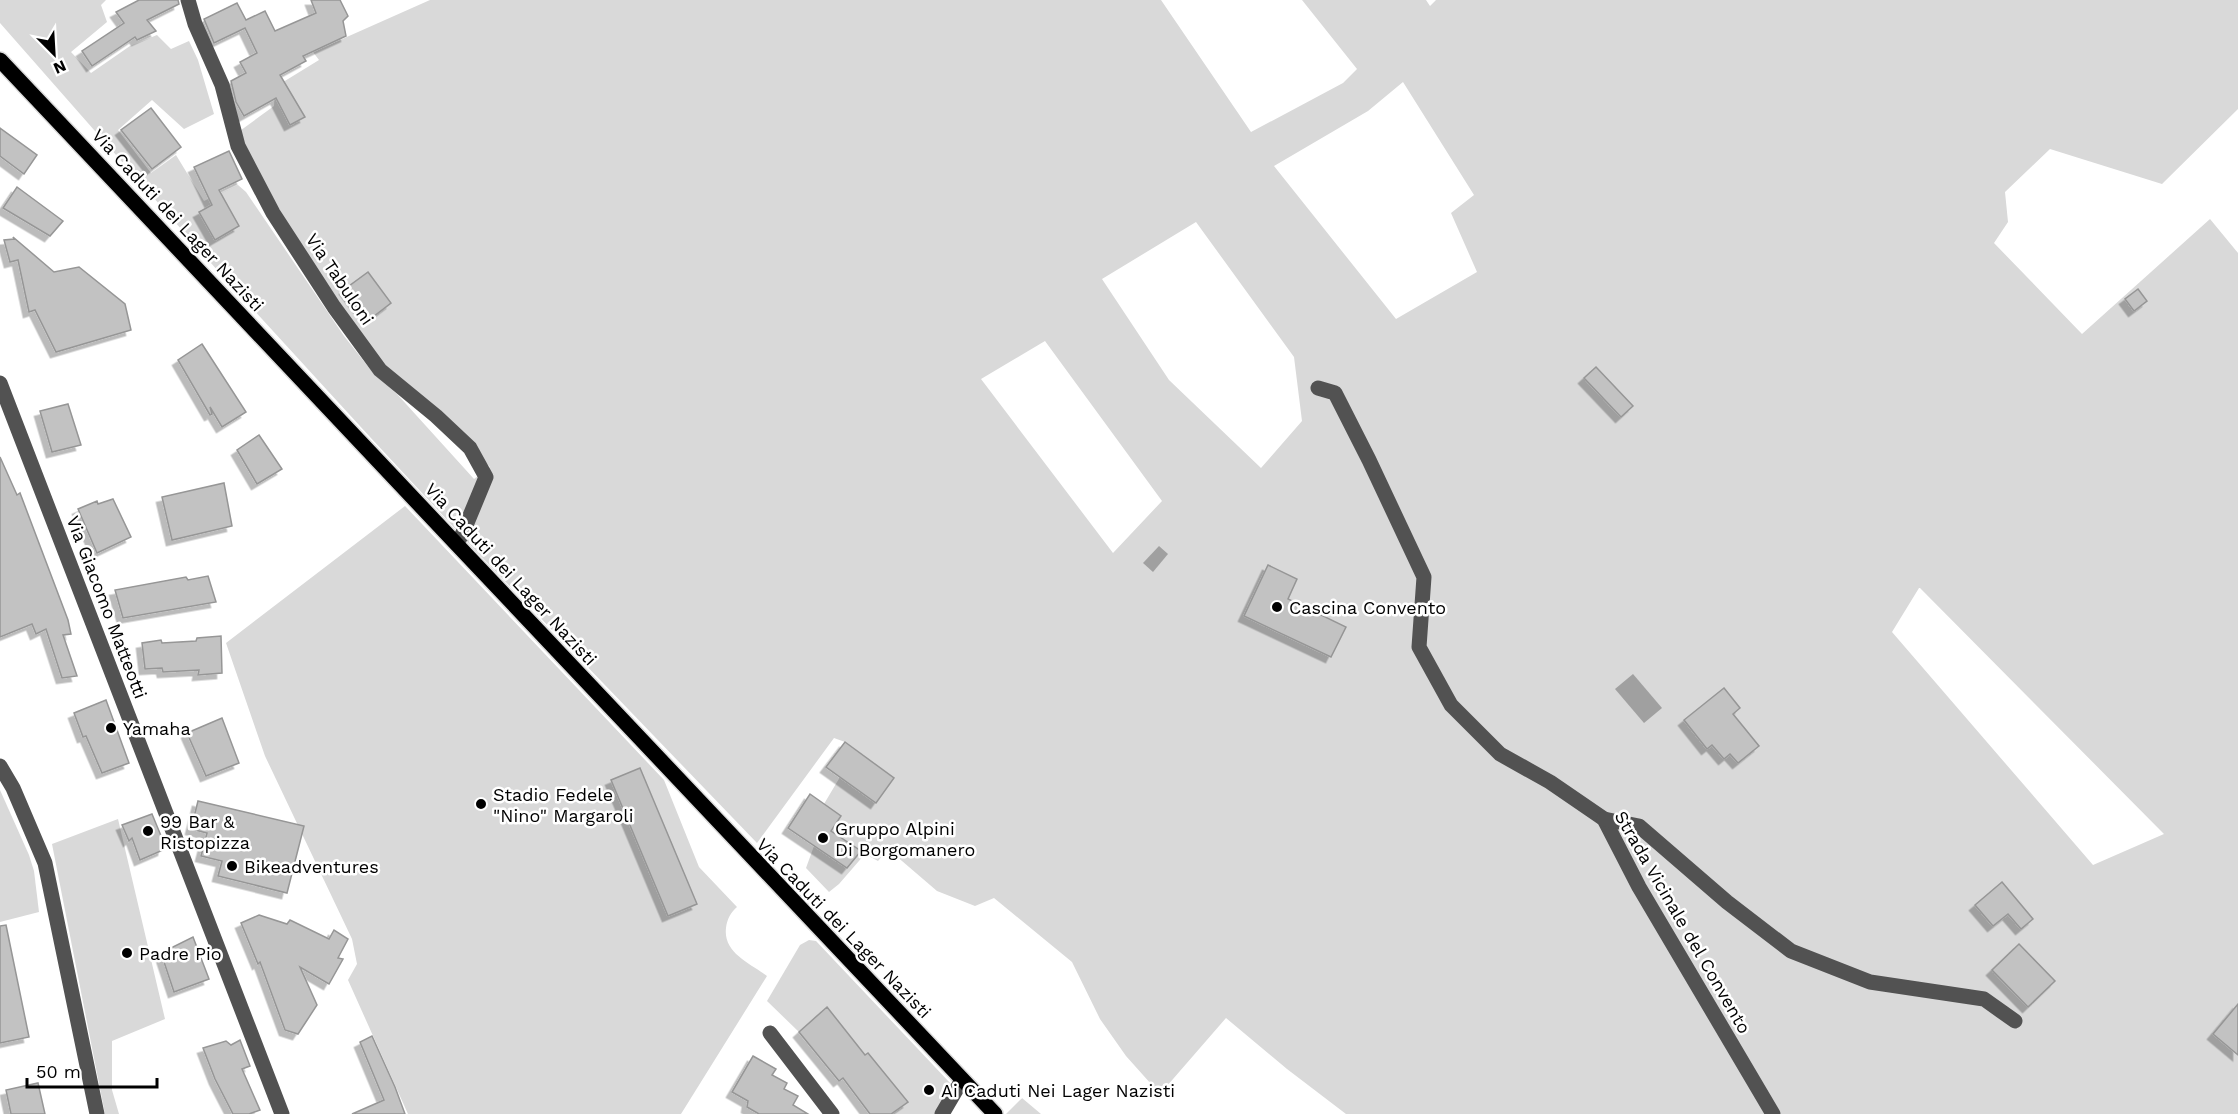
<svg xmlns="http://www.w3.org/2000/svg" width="2238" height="1114" font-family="'Work Sans',sans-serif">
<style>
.green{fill:#d9d9d9;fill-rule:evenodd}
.water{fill:#a0a0a0}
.building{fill:#c2c2c2;stroke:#969696;stroke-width:1.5;filter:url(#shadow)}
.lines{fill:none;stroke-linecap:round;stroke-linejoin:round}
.major-casing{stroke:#dbdbdb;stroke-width:18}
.minor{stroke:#525252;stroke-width:15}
.major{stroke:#000;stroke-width:15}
.poi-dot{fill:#000;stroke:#fff;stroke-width:2}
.labels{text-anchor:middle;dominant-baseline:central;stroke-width:5;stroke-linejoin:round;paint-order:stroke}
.street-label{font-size:18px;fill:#000;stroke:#fff}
.poi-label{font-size:18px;fill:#000;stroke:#fff;text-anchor:start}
</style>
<defs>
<filter id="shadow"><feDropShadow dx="-5.5" dy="5.5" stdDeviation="0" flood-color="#0004"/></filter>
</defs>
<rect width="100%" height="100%" fill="#fff"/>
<g class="green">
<path d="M 0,0 L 106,0 L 101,5 L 107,22 L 71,52 L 91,73 L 130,46 L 157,35 L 171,49 L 189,41 L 198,60 L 214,114 L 184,129 L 152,100 L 118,130 L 151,173 L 176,155 L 204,201 L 238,185 L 246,192 L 344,336 L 374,374 L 397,394 L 474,479 L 490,467 L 381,362 L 279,215 L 237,133 L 274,106 L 275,87 L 319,60 L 313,52 L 430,0 L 1161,0 L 1251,132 L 1343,83 L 1357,69 L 1302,0 L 1426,0 L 1430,6 L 1436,0 L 2238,0 L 2238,109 L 2162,184 L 2050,149 L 2005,192 L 2008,222 L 1994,243 L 2082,334 L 2210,219 L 2238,253 L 2238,1114 L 1346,1114 L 1287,1069 L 1226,1018 L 1160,1094 L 1126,1056 L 1100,1019 L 1072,962 L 994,898 L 975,906 L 937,891 L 888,849 L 878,861 L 865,854 L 839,884 L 829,892 L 806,868 L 814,846 L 847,868 L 861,851 L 831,831 L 841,816 L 824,804 L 840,777 L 876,803 L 894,778 L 845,742 L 834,738 L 757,843 L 474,549 L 370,437 L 218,271 L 0,23 ZM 1403,82 L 1474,195 L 1451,213 L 1477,272 L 1396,319 L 1274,166 L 1368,111 ZM 1196,222 L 1294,357 L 1302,421 L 1261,468 L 1169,380 L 1102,279 ZM 1045,341 L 1162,501 L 1113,553 L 981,379 ZM 1919,588 L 1920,588 L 2164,834 L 2093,865 L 1892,632 Z"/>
<path d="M 405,506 L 664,780 L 699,867 L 737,907 C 731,912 727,919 726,928 C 723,953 750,963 767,976 L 681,1114 L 408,1114 L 348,980 L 357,964 L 352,939 L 265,756 L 226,643 Z"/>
<path d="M 0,790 L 29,855 L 34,871 L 39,912 L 0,922 Z"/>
<path d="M 118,819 L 165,1019 L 112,1041 L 112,1090 L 119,1114 L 105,1114 L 52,844 Z"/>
<path d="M 809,940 L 816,941 L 951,1084 L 936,1114 L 891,1114 L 907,1102 L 865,1055 L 828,1008 L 799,1032 L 767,1001 L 800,945 Z"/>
<path d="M 1022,1098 L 1041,1114 L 1006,1114 Z"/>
</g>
<g class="water">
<path d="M 1159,546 L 1168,554 L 1153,572 L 1143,563 Z"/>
<path d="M 1633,674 L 1662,708 L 1644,723 L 1615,689 Z"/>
</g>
<g class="building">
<path d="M 139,0 L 178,0 L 179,4 L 147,20 L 156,31 L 137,40 L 135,37 L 92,66 L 82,51 L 124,23 L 116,12 Z"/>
<path d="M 311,0 L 340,0 L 348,16 L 343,21 L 346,36 L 303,56 L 306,61 L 280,75 L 305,117 L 290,125 L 276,98 L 244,116 L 236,102 L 231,81 L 246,73 L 240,62 L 257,53 L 245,28 L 214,43 L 204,19 L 237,3 L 246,20 L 265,11 L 275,31 L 316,13 Z"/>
<path d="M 151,108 L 181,147 L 152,169 L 121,130 Z"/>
<path d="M 0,128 L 37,155 L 24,174 L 0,156 Z"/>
<path d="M 229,151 L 242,179 L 219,190 L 239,226 L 215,240 L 199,212 L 212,205 L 194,167 Z"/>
<path d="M 17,187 L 63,221 L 50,236 L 3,208 Z"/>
<path d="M 13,237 L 54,272 L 79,267 L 125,304 L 131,330 L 56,352 L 35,310 L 29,312 L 18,260 L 10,262 L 4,240 L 14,239 Z"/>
<path d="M 368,272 L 391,303 L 369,320 L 345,289 Z"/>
<path d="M 2138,289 L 2147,301 L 2134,311 L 2125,299 Z"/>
<path d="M 202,344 L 246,412 L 222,427 L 210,407 L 212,414 L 210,415 L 178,360 Z"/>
<path d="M 1596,367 L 1633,406 L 1621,417 L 1584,378 Z"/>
<path d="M 68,404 L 81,445 L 52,452 L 40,411 Z"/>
<path d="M 259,435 L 282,469 L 257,484 L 237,450 Z"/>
<path d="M 0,457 L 17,495 L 20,493 L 68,620 L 71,634 L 63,635 L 77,676 L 62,678 L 46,629 L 36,634 L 32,624 L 0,637 Z"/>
<path d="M 224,483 L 232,526 L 172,540 L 162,497 Z"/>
<path d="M 113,499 L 131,537 L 97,553 L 78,509 L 97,501 L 98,504 Z"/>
<path d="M 1268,565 L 1297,579 L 1288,599 L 1346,627 L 1331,657 L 1244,616 Z"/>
<path d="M 208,576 L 216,602 L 123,618 L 115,590 L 186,577 L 188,580 Z"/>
<path d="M 221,636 L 222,673 L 198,675 L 199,670 L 163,672 L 162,668 L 145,669 L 142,643 L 161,640 L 162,643 L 196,641 L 197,638 Z"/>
<path d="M 1724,688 L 1740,708 L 1733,714 L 1759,746 L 1738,763 L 1730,754 L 1724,759 L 1712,745 L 1707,749 L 1684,720 Z"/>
<path d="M 106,700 L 129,763 L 102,773 L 86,736 L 83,737 L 74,713 Z"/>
<path d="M 222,718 L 239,763 L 206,776 L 187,733 Z"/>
<path d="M 845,742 L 894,778 L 876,803 L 826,767 Z"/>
<path d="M 640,768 L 697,904 L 668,916 L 611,780 Z"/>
<path d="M 810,794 L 841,816 L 831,831 L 861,851 L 847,868 L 788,828 Z"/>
<path d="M 198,801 L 304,826 L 287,893 L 218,876 L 222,861 L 201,856 L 207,833 L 191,829 Z"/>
<path d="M 152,814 L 164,843 L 163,850 L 140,860 L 132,838 L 129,841 L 122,825 Z"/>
<path d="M 2002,882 L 2033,919 L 2021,929 L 2008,914 L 1993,926 L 1975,905 Z"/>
<path d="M 259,915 L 287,924 L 290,920 L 329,939 L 334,930 L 348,939 L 338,958 L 343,959 L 329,984 L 300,967 L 317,1005 L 298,1034 L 285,1030 L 260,962 L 258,964 L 241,923 Z"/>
<path d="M 6,925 L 29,1037 L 0,1043 L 0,926 Z"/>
<path d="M 193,937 L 209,979 L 174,992 L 161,953 Z"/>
<path d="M 2019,944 L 2055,981 L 2028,1007 L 1992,970 Z"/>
<path d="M 2238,1004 L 2238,1055 L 2213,1034 Z"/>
<path d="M 827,1007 L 865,1055 L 868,1053 L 908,1102 L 891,1114 L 870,1114 L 843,1078 L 839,1081 L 799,1032 Z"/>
<path d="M 372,1036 L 395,1087 L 405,1114 L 352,1114 L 384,1100 L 360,1042 Z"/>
<path d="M 240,1040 L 250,1066 L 242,1069 L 260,1110 L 249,1114 L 233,1114 L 215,1079 L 203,1048 L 226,1041 L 231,1045 Z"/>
<path d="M 753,1056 L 776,1069 L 772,1075 L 787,1083 L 784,1089 L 798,1096 L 793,1105 L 808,1114 L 759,1114 L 747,1107 L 748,1101 L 732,1092 Z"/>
<path d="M 38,1083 L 45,1114 L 11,1114 L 6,1090 Z"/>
</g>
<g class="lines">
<defs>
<path id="major" d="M 0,60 C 333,410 661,765 995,1114"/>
</defs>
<use href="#major" class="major-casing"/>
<g class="minor">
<path d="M 188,0 L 195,24 L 222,85 L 238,146 L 273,213 L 334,307 L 380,370 L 436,416 L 470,448 L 486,477 L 462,535 L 456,543"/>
<path d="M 0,383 L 282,1114"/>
<path d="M 1318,388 L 1335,393 L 1369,460 L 1424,577 L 1419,647 L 1451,705 L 1500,754 L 1550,782 L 1604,819 L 1639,887 L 1773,1114"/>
<path d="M 0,766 L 13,788 L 45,863 L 97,1114"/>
<path d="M 1604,819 L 1639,826 L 1727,902 L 1791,951 L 1870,982 L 1984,999 L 2015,1021"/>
<path d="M 770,1033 L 832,1114"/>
<path d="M 942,1114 L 962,1080"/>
</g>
<use href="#major" class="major"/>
</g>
<g class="poi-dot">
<circle cx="1277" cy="607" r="6"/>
<circle cx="111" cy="728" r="6"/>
<circle cx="481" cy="804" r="6"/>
<circle cx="148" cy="831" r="6"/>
<circle cx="823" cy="838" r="6"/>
<circle cx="232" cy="866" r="6"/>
<circle cx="127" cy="953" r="6"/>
<circle cx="929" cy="1090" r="6"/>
</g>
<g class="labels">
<g class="street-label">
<text transform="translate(178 220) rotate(47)">Via Caduti dei Lager Nazisti</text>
<text transform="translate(340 279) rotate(56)">Via Tabuloni</text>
<text transform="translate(511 574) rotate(47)">Via Caduti dei Lager Nazisti</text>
<text transform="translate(107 607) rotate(69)">Via Giacomo Matteotti</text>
<text transform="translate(1683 922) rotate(60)">Strada Vicinale del Convento</text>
<text transform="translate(844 928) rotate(46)">Via Caduti dei Lager Nazisti</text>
</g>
<g class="poi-label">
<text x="1289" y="607">Cascina Convento</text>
<text x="123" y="728">Yamaha</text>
<text x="493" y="794">Stadio Fedele<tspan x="493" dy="21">"Nino" Margaroli</tspan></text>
<text x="160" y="821">99 Bar &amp;<tspan x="160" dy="21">Ristopizza</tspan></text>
<text x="835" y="828">Gruppo Alpini<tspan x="835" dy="21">Di Borgomanero</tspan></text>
<text x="244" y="866">Bikeadventures</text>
<text x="139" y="953">Padre Pio</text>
<text x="941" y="1090">Ai Caduti Nei Lager Nazisti</text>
</g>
</g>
<g transform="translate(54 54) rotate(156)" stroke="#ffffff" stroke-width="4.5" paint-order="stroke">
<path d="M0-4.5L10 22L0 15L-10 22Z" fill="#000000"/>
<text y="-9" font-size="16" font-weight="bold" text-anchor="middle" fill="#000000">N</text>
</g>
<path d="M27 1078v9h130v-9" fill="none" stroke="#000000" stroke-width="3"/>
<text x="36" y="1078" font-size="18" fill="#000000" stroke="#ffffff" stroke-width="4.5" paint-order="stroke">50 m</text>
</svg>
